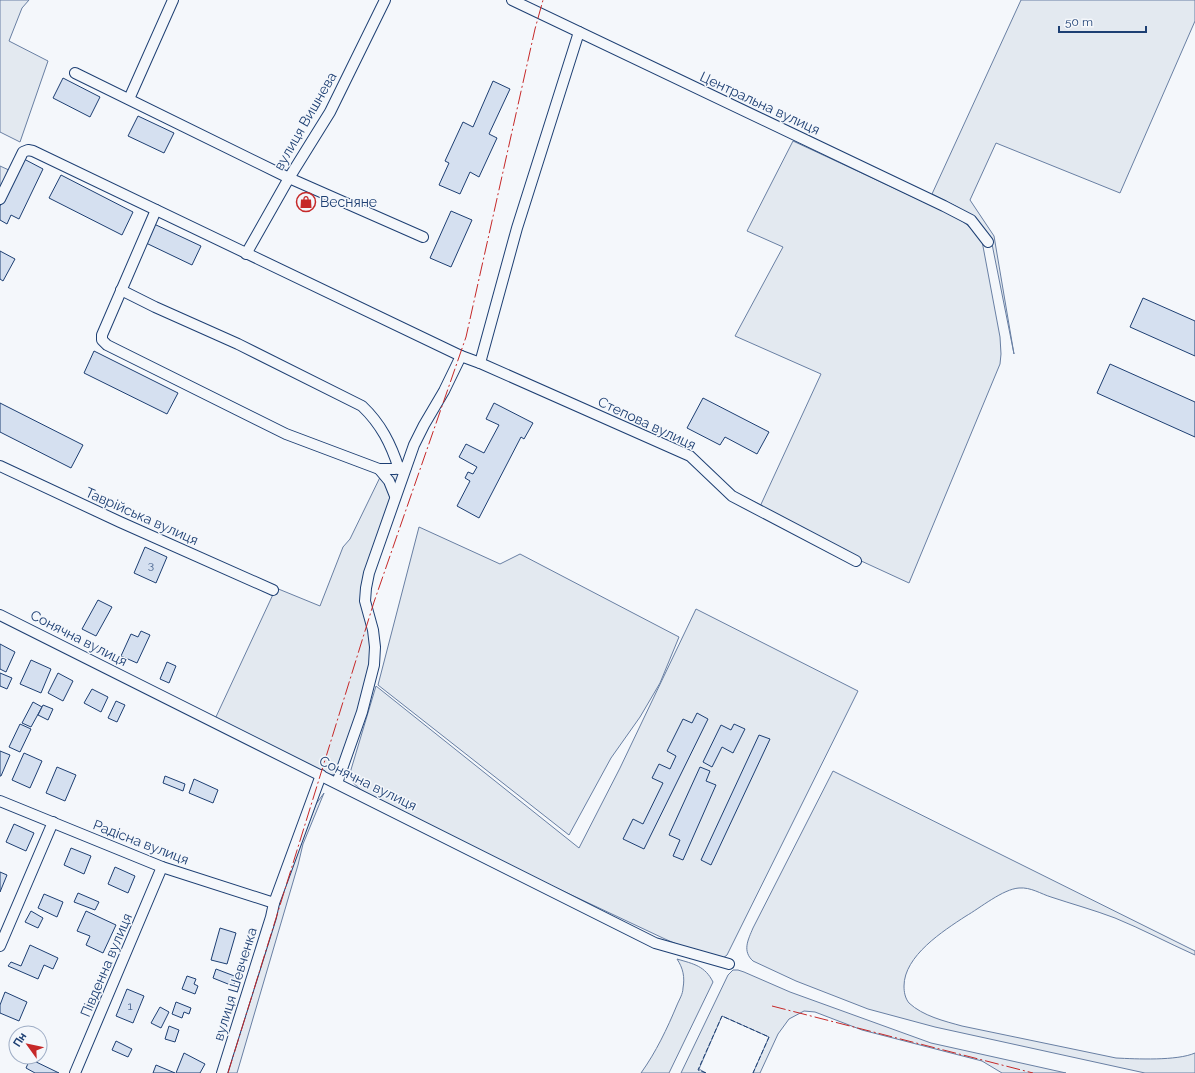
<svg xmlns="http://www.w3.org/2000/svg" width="1195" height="1073" font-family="Raleway,sans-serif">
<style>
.green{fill:#e3e9f0;stroke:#687fa3}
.building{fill:#d5e0f0;stroke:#1d3f73}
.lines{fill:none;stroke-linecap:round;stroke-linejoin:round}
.street-casing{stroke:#1d3f73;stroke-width:12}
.street{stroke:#f4f7fb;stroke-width:10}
.fence{stroke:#1d3f73;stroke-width:1;stroke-dasharray:5 2;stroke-linecap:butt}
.power{stroke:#c62828;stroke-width:1;stroke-dasharray:14 3 2 3;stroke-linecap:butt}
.labels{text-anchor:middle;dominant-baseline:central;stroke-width:3;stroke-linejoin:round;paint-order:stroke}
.number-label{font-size:12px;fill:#4b6792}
.street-label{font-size:14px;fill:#1d3f73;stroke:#f4f7fb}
.poi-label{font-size:14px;fill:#1d3f73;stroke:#f4f7fb;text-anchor:start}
</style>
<rect width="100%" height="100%" fill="#f4f7fb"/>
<g class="green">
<path d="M 0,0 L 29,0 L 22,8 L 9,41 L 48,61 L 20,142 L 0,132 Z"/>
<path d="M 1021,0 L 1195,0 L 1195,21 L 1120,193 L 996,143 L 970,200 L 994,236 L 1014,354 L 991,239 C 976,214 957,207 932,194 Z"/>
<path d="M 793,141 L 956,217 C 967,224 975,231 982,241 L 1000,337 L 1001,354 L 1000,364 L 909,583 L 757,513 L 821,374 L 735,336 L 783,247 L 747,231 Z"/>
<path d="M 0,166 L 11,171 L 0,193 Z"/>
<path d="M 385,467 L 400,471 L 364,589 L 374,647 L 374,663 L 336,774 L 334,775 L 327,774 L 215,719 L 276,588 L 320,606 L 343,547 L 350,539 Z"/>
<path d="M 419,527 L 500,564 L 520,554 L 679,637 L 660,683 L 640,717 L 611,758 L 569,835 L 378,685 Z"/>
<path d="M 696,609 L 858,691 L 727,955 L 723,958 L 688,949 L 665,939 L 461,843 L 361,790 C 354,784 351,781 350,773 L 376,686 L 579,848 L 620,768 Z"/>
<path d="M 833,771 L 1195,951 L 1195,955 C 1168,943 1142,929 1115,918 C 1094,910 1072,904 1051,897 C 1041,894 1031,887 1019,888 C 1003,889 980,908 966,916 C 943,931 904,956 904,986 C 904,992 905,998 909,1003 C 923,1016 944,1021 962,1026 L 1116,1058 C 1136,1059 1177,1061 1195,1053 L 1195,1073 L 1145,1073 L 935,1027 L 868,1009 L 796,981 L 753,961 C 742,951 748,940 753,928 Z"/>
<path d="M 324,793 L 303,844 L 298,865 L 237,1073 L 224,1073 L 273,918 L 316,804 Z"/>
<path d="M 677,959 C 694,964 705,966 713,982 L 669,1073 L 641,1073 C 656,1052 667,1029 677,1005 C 679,1000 683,994 683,988 C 685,977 683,968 677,959 Z"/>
<path d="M 733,970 L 738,970 L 744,972 L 790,992 L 931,1043 L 1066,1073 L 1002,1073 L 982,1061 L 862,1030 L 815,1012 L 804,1011 L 789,1019 L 778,1034 L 760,1073 L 753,1073 L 769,1037 L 722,1016 L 699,1069 L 706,1073 L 681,1073 L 728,975 Z"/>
</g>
<g class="building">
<path d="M 63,78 L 100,97 L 90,117 L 53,98 Z"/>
<path d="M 493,81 L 510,89 L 489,134 L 497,138 L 479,177 L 470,172 L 460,194 L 439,185 L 449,163 L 445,161 L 463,122 L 473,127 Z"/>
<path d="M 138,116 L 174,133 L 164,153 L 128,136 Z"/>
<path d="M 24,159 L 43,169 L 19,219 L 11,215 L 7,224 L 0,220 L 0,206 Z"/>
<path d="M 61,175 L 133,212 L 122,235 L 49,198 Z"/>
<path d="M 451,211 L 472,220 L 451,267 L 430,258 Z"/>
<path d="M 154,224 L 201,246 L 192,265 L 146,243 Z"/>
<path d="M 0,251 L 15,259 L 3,281 L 0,279 Z"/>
<path d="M 1143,298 L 1195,321 L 1195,356 L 1130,327 Z"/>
<path d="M 94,351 L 178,393 L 167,414 L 84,373 Z"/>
<path d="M 1110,364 L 1195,402 L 1195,437 L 1097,393 Z"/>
<path d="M 703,398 L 769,432 L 757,454 L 725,437 L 720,445 L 687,428 Z"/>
<path d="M 0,403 L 83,445 L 71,468 L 0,432 Z"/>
<path d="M 494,403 L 533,423 L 524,439 L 521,437 L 479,518 L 457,506 L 470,481 L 465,478 L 468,472 L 473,474 L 477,467 L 459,457 L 466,444 L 484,453 L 499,425 L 486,419 Z"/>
<path d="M 145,547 L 167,557 L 156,583 L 134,573 Z"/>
<path d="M 98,600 L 112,607 L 96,636 L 82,629 Z"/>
<path d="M 141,631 L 150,635 L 137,663 L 121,656 L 131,634 L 138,637 Z"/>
<path d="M 0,644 L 15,652 L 6,672 L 0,669 Z"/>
<path d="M 31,660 L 51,669 L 41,693 L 20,684 Z"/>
<path d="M 167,662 L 176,666 L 169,683 L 160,679 Z"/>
<path d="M 0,673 L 12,678 L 7,689 L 0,686 Z"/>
<path d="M 58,673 L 73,681 L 63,701 L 48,693 Z"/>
<path d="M 92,689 L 108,697 L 101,712 L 84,703 Z"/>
<path d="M 116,701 L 125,705 L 117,722 L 108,718 Z"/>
<path d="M 33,702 L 42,707 L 31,727 L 22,723 Z"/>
<path d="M 43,705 L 53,709 L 48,720 L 38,715 Z"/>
<path d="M 697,713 L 708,719 L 644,849 L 623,839 L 633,819 L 643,824 L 663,783 L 652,778 L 659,764 L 670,769 L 676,756 L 667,751 L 683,719 L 692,723 Z"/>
<path d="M 20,724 L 31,729 L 20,752 L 9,747 Z"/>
<path d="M 734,724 L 745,729 L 733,753 L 722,747 L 712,767 L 703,762 L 721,725 L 731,730 Z"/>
<path d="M 759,735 L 770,739 L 711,865 L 701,860 Z"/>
<path d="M 0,751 L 10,755 L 1,776 L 0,776 Z"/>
<path d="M 24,753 L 42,761 L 30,788 L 12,780 Z"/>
<path d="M 57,767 L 76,775 L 65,801 L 46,793 Z"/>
<path d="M 700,767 L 710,771 L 706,781 L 716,785 L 683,860 L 673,856 L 680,840 L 669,835 Z"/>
<path d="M 165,776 L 185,784 L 183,791 L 163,783 Z"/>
<path d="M 194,779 L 218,790 L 213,803 L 189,793 Z"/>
<path d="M 14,824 L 34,833 L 26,851 L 6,842 Z"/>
<path d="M 71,848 L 91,856 L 84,874 L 64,865 Z"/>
<path d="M 115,867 L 135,876 L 128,893 L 108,884 Z"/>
<path d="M 0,872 L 7,875 L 0,892 Z"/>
<path d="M 78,893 L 99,902 L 95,910 L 74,902 Z"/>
<path d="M 44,894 L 63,902 L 57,917 L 38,908 Z"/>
<path d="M 31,911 L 43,918 L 38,928 L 25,922 Z"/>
<path d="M 86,911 L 116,925 L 103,953 L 86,945 L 90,936 L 77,931 Z"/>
<path d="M 220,928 L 236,933 L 227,964 L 211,960 Z"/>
<path d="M 30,945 L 58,958 L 53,969 L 44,965 L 38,979 L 8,966 L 11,962 L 21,966 Z"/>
<path d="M 216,969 L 237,977 L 233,986 L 213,978 Z"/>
<path d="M 187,976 L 196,979 L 194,984 L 198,986 L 195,994 L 182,989 Z"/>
<path d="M 127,989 L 144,996 L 133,1023 L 116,1016 Z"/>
<path d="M 5,992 L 27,1002 L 19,1021 L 0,1013 L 0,1005 Z"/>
<path d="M 176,1002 L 191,1008 L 189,1014 L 184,1012 L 182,1018 L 172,1014 Z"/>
<path d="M 160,1007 L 169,1012 L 161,1028 L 151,1023 Z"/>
<path d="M 169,1026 L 179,1030 L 175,1042 L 165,1039 Z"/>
<path d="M 116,1041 L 132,1049 L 128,1057 L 112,1050 Z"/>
<path d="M 184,1053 L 205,1064 L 200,1073 L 176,1073 Z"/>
<path d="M 30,1059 L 59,1073 L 35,1073 L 26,1068 Z"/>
<path d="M 156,1065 L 175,1073 L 153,1073 Z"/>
</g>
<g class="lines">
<defs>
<g id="street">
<path d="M 512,0 L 944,206 L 971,220 L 988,242"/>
<path d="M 75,73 L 289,178 L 423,237"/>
<path d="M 129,99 L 173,0"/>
<path d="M 0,199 L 23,152 L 28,150 L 33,151 L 461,356 L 480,363 L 690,456 L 732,496 L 856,561"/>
<path d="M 156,210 L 102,335 L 102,340 L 107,345 L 286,434 L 379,469 L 394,469 L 406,467"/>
<path d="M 246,254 L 289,178 L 330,112 L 385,0"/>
<path d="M 121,290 L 155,307 L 238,344 L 362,406 C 381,424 391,444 399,469"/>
<path d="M 480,363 L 517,228 L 579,32"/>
<path d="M 0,466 L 120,522 L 273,590"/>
<path d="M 379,469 L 389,481 L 395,496"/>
<path d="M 0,615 L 655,943 L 729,964"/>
<path d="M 337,783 L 362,712 L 374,665 L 375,647 L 373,630 L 365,601 L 366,588 L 369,573 L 414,445 L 424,425 L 444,391 L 461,356"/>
<path d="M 0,801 L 162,867 L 274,903"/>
<path d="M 0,946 L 53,822"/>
<path d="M 75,1073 L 162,867"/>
<path d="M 222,1073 L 271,917 L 274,903 L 321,775"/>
</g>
</defs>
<use href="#street" class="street-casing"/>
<use href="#street" class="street"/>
<path class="fence" d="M 706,1073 L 698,1070 L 722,1016 L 769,1037 L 753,1073"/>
<g class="power">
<path d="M 772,1006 L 1033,1073"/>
<path d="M 228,1073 L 374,602 L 466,337 L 535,29 L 543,0"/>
</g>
</g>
<defs>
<symbol id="shop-ring" viewBox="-11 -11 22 22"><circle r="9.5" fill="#f4f7fb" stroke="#c62828" stroke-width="1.5"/><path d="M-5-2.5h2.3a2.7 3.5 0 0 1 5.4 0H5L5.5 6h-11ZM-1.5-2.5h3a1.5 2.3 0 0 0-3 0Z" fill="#c62828"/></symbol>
</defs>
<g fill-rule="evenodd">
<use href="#shop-ring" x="295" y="191" width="22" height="22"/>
</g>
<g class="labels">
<g class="number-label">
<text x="151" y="565">3</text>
<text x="130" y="1006">1</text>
</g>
<g class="street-label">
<text transform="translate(760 103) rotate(25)">Центральна вулиця</text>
<text transform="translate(305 121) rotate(-60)">вулиця Вишнева</text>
<text transform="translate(647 423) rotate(25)">Степова вулиця</text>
<text transform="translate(142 516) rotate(24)">Таврійська вулиця</text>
<text transform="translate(79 638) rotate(27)">Сонячна вулиця</text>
<text transform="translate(368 783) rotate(26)">Сонячна вулиця</text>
<text transform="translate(141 842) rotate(21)">Радісна вулиця</text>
<text transform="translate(106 965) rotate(-67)">Південна вулиця</text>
<text transform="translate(235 984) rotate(-73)">вулиця Шевченка</text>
</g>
<g class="poi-label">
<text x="320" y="202">Весняне</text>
</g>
</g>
<g transform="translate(28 1045) rotate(303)"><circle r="19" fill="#f4f7fb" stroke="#9eadc5"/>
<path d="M0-3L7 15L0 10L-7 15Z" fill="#c62828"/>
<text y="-6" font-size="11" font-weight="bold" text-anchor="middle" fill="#1d3f73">Пн</text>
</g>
<path d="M1059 26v6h87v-6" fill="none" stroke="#1d3f73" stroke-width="2"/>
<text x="1065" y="26" font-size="12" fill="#1d3f73" stroke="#f4f7fb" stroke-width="3" paint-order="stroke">50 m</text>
</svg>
